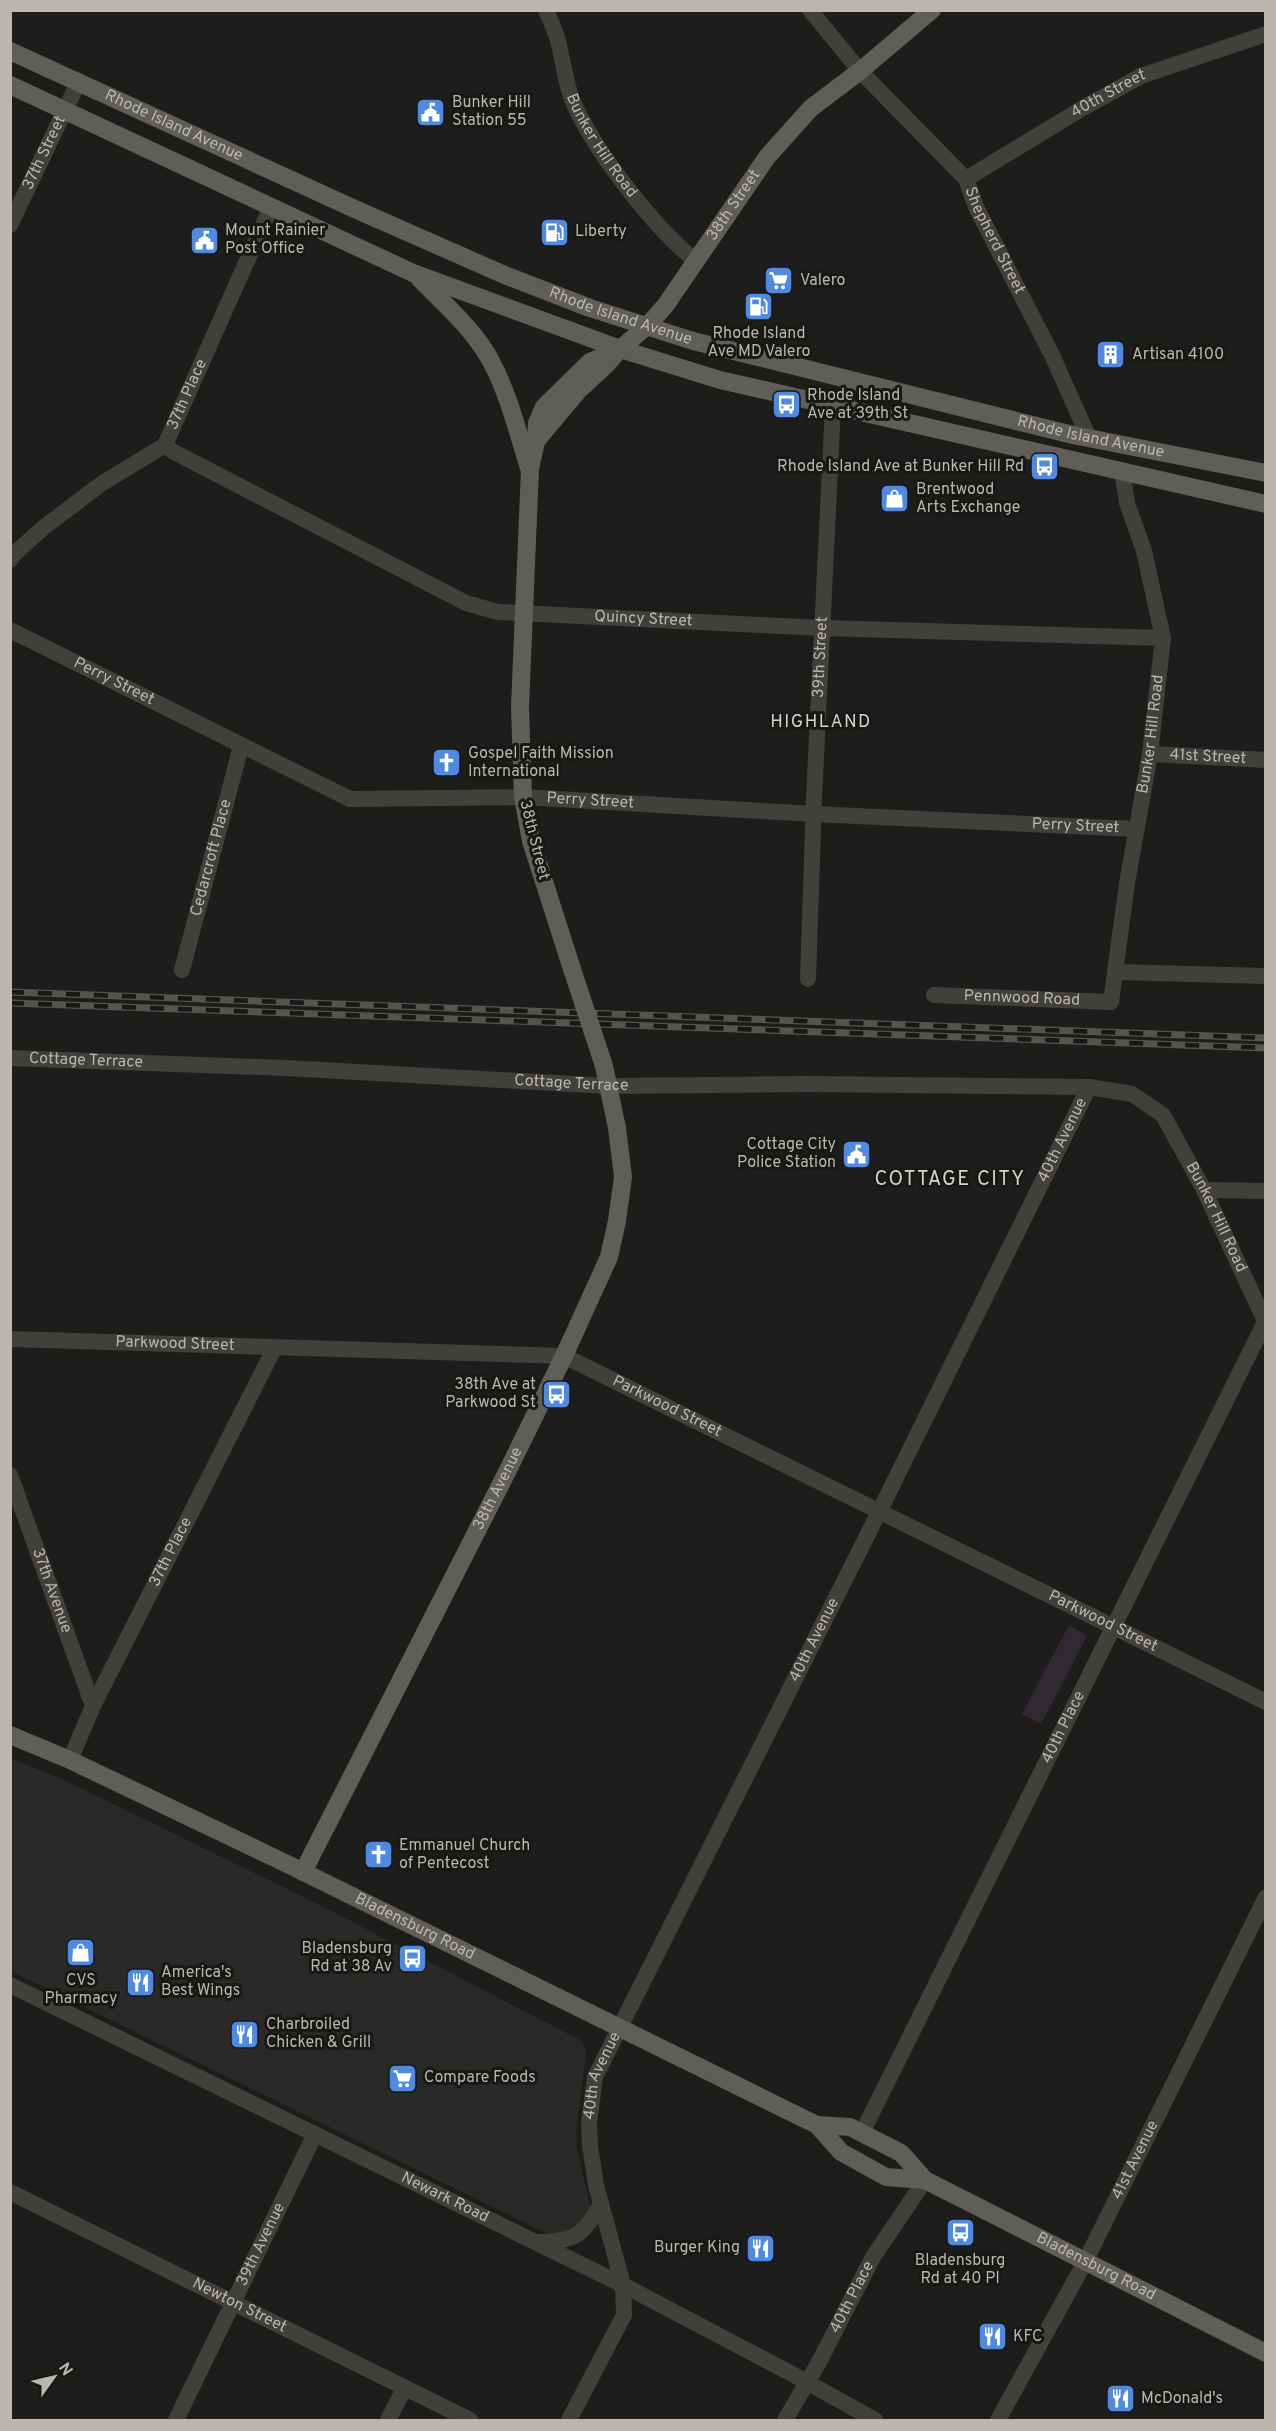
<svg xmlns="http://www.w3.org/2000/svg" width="1276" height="2431" font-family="Overpass,sans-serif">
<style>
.built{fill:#2a2927}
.green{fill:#312931}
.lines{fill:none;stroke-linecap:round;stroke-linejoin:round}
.minor{stroke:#41403c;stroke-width:16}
.major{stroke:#605e58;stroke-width:18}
.rail-casing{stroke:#56544f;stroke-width:7}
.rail{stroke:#181816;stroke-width:4.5;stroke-dasharray:14;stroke-linecap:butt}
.major-bridge{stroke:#605e58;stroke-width:18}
.labels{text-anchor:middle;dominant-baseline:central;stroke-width:6;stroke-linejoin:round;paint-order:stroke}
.street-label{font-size:16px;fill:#bbb6af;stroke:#181816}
.poi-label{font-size:16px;fill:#bbb6af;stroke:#181816;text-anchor:start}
.neighbourhood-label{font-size:18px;letter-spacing:1.5px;fill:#d7d4cf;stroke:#181816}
.quarter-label{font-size:20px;letter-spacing:1.5px;fill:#d7d4cf;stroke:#181816}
</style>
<rect width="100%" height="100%" fill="#1d1d1b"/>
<path class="built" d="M 10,1758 L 64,1780 L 318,1904 L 580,2040 L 586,2048 L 586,2055 L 576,2133 L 577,2148 L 591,2209 L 579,2230 L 548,2234 L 11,1971 Z"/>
<path class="green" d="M 1069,1625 L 1087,1636 L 1041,1724 L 1022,1714 Z"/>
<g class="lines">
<g class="minor">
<path id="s1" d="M 546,10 C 550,20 555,30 558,41 C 563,60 565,81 572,99 C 592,148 654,228 695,260"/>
<path id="s2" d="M 810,10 L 860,71 L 966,179 L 976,207 L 1052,355 L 1089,438"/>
<path id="s3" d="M 966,179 L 1083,108 L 1141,76 L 1266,34"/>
<path id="s4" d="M 10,225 L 79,81"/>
<path id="s5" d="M 165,445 L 172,451 L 466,603 L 498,612 L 822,628 L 1163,638"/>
<path id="s6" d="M 10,560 L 14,554 L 43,528 L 101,484 L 165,445 L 271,207"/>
<path id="s7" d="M 10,630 L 350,799 L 523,797 L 813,814 L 1135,829"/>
<path id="s8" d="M 1150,754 L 1266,760"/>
<path id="s9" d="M 182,970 L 241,746"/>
<path d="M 1115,972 L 1266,976"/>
<path id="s10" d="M 808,979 L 814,798 L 833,406"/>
<path id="s11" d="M 934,995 L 1111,1002 L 1127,883 L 1150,754 L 1163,638 L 1144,551 L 1127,503 L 1122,470"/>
<path id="s12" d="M 10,1058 L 286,1068 L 609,1086 L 806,1084 L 1089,1087 L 1132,1094 L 1163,1115 L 1204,1190 L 1266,1323"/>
<path d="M 1204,1190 L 1266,1191"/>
<path id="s13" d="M 10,1339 L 564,1356 L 1266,1702"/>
<path id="s14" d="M 10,1475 L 93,1706"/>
<path id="s15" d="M 70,1760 L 93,1706 L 275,1347"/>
<path id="s16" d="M 10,1985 L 623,2285 L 794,2375 L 875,2420"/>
<path id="s17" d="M 862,2133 L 1265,1322"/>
<path id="s18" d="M 10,2192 L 470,2420"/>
<path d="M 541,2242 C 575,2242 585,2233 601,2204"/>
<path id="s19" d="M 176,2420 L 315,2134"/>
<path d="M 388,2420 L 404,2389"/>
<path id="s20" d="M 569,2420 L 624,2315 L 623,2285 L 596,2185 L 590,2146 L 589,2123 L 595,2077 L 887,1496 L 1089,1087"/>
<path id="s21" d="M 785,2420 L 818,2364 L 873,2257 L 925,2180"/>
<path id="s22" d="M 998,2420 L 1085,2262 L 1266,1897"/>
</g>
<g class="major">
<path id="s23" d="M 10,51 L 357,210 L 507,276 L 590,308 L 693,341 L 1073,435 L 1266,473"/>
<path d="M 10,85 L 413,273 L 620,349 L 720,380 L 1266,504"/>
<path d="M 419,278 C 444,304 475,330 492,363 C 509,396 518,433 529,468"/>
<path id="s24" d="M 536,441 L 578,391 L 605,366 L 620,349 L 647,326 L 665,306 L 767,157 L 811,108 L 860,71 L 932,10"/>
<path d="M 572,969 L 531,841 L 523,797 L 520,707 L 530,469 L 536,441 L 537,423 L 544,407 L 590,362 L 620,349"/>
<path id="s25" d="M 10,1735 L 70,1760 L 281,1861 L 817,2125 L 841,2152 L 886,2177 L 925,2180"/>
<path id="s26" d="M 303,1872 L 508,1470 L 564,1356 L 609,1257 L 617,1221 L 623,1177 L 617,1128 L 604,1066"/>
<path id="s27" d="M 817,2125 L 850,2127 L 901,2153 L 925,2180 L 1266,2353"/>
</g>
<defs>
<g id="rail">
<path d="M 10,992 L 1266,1038"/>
<path d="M 10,1003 L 1266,1048"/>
</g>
</defs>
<use href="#rail" class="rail-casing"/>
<use href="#rail" class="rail"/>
<path class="major-bridge" d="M 572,969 L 604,1066"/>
</g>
<defs>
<symbol id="civic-square" viewBox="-11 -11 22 22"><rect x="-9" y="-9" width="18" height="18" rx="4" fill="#508ae0" stroke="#181816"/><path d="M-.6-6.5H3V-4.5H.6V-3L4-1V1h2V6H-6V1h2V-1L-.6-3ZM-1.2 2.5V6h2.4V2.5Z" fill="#fff"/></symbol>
<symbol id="fuel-square" viewBox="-11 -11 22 22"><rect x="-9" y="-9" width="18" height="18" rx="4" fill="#508ae0" stroke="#181816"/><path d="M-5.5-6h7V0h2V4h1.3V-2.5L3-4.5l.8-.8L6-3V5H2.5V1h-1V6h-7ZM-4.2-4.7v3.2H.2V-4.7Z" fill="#fff"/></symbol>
<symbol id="supermarket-square" viewBox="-11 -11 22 22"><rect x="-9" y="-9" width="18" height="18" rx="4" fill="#508ae0" stroke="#181816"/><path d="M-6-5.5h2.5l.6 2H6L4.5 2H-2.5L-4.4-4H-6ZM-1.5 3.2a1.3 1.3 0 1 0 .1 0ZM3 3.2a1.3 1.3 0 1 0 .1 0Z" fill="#fff"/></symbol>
<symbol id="building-square" viewBox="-11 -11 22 22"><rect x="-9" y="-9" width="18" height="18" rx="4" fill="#508ae0" stroke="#181816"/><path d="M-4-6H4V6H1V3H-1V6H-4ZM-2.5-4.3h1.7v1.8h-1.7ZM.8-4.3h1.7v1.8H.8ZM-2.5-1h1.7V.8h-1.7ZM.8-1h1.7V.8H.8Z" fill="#fff"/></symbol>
<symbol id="bus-square" viewBox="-11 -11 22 22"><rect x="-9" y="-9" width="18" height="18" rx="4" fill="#508ae0" stroke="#181816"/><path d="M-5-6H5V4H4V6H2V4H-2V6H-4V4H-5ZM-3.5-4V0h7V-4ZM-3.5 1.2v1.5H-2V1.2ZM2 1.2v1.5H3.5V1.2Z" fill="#fff"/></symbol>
<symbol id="shop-square" viewBox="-11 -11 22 22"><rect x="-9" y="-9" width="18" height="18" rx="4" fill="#508ae0" stroke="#181816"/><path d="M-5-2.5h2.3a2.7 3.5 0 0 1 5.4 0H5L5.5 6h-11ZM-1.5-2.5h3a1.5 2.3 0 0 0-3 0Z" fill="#fff"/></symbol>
<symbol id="church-square" viewBox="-11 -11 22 22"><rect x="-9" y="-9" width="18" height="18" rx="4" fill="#508ae0" stroke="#181816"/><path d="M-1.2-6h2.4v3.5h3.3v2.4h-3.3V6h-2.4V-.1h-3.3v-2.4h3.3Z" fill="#fff"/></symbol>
<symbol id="restaurant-square" viewBox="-11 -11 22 22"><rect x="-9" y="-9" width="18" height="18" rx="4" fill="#508ae0" stroke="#181816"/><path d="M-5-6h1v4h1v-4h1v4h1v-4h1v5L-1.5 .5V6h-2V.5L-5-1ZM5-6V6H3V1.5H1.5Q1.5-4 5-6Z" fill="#fff"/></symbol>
</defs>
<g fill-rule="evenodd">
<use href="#civic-square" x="414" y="96" width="33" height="33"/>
<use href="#fuel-square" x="538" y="216" width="33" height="33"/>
<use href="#civic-square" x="188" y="224" width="33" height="33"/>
<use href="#supermarket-square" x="762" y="264" width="33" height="33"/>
<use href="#fuel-square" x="742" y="290" width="33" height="33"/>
<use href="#building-square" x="1094" y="338" width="33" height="33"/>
<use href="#bus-square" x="770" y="388" width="33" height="33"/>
<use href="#bus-square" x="1028" y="450" width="33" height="33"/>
<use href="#shop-square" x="878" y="482" width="33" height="33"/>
<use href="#church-square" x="430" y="746" width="33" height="33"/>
<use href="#civic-square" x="840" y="1138" width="33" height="33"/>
<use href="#bus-square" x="540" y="1378" width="33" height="33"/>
<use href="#church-square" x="362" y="1838" width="33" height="33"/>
<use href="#shop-square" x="64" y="1936" width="33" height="33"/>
<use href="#bus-square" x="396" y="1942" width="33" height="33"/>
<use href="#restaurant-square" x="124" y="1966" width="33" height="33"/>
<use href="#restaurant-square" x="228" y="2018" width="33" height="33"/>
<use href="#supermarket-square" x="386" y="2062" width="33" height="33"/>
<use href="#bus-square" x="944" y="2216" width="33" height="33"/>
<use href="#restaurant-square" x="744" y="2232" width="33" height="33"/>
<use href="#restaurant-square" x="976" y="2320" width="33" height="33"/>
<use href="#restaurant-square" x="1104" y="2382" width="33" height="33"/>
</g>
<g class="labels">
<g class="street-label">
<text stroke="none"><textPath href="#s3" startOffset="166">40th Street</textPath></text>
<text stroke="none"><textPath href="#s23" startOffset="180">Rhode Island Avenue</textPath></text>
<text stroke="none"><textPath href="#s1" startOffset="148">Bunker Hill Road</textPath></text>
<text stroke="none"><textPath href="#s4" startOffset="80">37th Street</textPath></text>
<text stroke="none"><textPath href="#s24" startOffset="309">38th Street</textPath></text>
<text stroke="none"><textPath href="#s2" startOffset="298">Shepherd Street</textPath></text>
<text stroke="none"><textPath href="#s23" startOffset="666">Rhode Island Avenue</textPath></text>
<text stroke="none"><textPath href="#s6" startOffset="249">37th Place</textPath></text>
<text stroke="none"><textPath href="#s23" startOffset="1152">Rhode Island Avenue</textPath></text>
<text stroke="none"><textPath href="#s5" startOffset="519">Quincy Street</textPath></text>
<text stroke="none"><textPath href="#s10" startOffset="322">39th Street</textPath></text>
<text stroke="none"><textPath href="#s7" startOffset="116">Perry Street</textPath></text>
<text stroke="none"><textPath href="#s11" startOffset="448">Bunker Hill Road</textPath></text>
<text stroke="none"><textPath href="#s8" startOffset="58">41st Street</textPath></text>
<text stroke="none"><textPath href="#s7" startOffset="620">Perry Street</textPath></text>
<text stroke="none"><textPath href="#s7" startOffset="1106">Perry Street</textPath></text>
<text transform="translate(534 840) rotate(76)">38th Street</text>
<text stroke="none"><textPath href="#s9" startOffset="116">Cedarcroft Place</textPath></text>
<text stroke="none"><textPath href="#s11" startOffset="88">Pennwood Road</textPath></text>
<text stroke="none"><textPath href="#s12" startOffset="76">Cottage Terrace</textPath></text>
<text stroke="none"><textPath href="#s12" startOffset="562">Cottage Terrace</textPath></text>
<text stroke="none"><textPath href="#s20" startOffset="1408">40th Avenue</textPath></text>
<text stroke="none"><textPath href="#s12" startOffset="1276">Bunker Hill Road</textPath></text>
<text stroke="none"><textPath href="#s13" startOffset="165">Parkwood Street</textPath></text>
<text stroke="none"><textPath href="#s13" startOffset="669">Parkwood Street</textPath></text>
<text stroke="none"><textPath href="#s26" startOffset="430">38th Avenue</textPath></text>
<text stroke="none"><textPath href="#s15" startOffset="231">37th Place</textPath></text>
<text stroke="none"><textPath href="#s14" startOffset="123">37th Avenue</textPath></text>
<text stroke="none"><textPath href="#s13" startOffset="1155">Parkwood Street</textPath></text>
<text stroke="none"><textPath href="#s20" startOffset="850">40th Avenue</textPath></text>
<text stroke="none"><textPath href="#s17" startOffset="453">40th Place</textPath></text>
<text stroke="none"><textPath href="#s25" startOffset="448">Bladensburg Road</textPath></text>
<text stroke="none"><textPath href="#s20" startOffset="364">40th Avenue</textPath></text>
<text stroke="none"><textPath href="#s22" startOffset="294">41st Avenue</textPath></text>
<text stroke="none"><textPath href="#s16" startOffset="484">Newark Road</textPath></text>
<text stroke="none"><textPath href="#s19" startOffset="195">39th Avenue</textPath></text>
<text stroke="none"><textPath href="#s27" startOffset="318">Bladensburg Road</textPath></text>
<text stroke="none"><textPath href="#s21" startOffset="140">40th Place</textPath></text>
<text stroke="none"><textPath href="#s18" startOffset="256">Newton Street</textPath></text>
</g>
<g class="poi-label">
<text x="452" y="103">Bunker Hill<tspan x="452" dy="18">Station 55</tspan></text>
<text x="225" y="231">Mount Rainier<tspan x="225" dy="18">Post Office</tspan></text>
<text x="575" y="232">Liberty</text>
<text x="800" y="281">Valero</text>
<text x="759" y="334" text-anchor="middle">Rhode Island<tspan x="759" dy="18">Ave MD Valero</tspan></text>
<text x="1132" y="355">Artisan 4100</text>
<text x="807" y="396">Rhode Island<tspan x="807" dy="18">Ave at 39th St</tspan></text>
<text x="1024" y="467" text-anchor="end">Rhode Island Ave at Bunker Hill Rd</text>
<text x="916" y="490">Brentwood<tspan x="916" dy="18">Arts Exchange</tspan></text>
<text x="468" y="754">Gospel Faith Mission<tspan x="468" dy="18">International</tspan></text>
<text x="836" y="1145" text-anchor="end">Cottage City<tspan x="836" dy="18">Police Station</tspan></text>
<text x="536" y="1385" text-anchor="end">38th Ave at<tspan x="536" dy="18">Parkwood St</tspan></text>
<text x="399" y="1846">Emmanuel Church<tspan x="399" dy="18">of Pentecost</tspan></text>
<text x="392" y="1949" text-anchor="end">Bladensburg<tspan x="392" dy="18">Rd at 38 Av</tspan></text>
<text x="161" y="1973">America's<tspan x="161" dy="18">Best Wings</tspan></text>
<text x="81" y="1981" text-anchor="middle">CVS<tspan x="81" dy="18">Pharmacy</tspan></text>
<text x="266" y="2025">Charbroiled<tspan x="266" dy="18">Chicken &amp; Grill</tspan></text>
<text x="424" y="2078">Compare Foods</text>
<text x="740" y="2248" text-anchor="end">Burger King</text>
<text x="960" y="2261" text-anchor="middle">Bladensburg<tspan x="960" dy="18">Rd at 40 Pl</tspan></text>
<text x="1013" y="2337">KFC</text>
<text x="1141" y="2399">McDonald's</text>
</g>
<g class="neighbourhood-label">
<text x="821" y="722">HIGHLAND</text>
</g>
<g class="quarter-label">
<text x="950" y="1180">COTTAGE CITY</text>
</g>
</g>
<rect width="1276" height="2431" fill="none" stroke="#bbb6af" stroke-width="24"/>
<g transform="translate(54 2377) rotate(56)" stroke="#181816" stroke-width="4.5" paint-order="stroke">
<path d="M0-4.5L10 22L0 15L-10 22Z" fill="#bbb6af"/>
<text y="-9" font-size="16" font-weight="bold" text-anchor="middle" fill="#bbb6af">N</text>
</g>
</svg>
